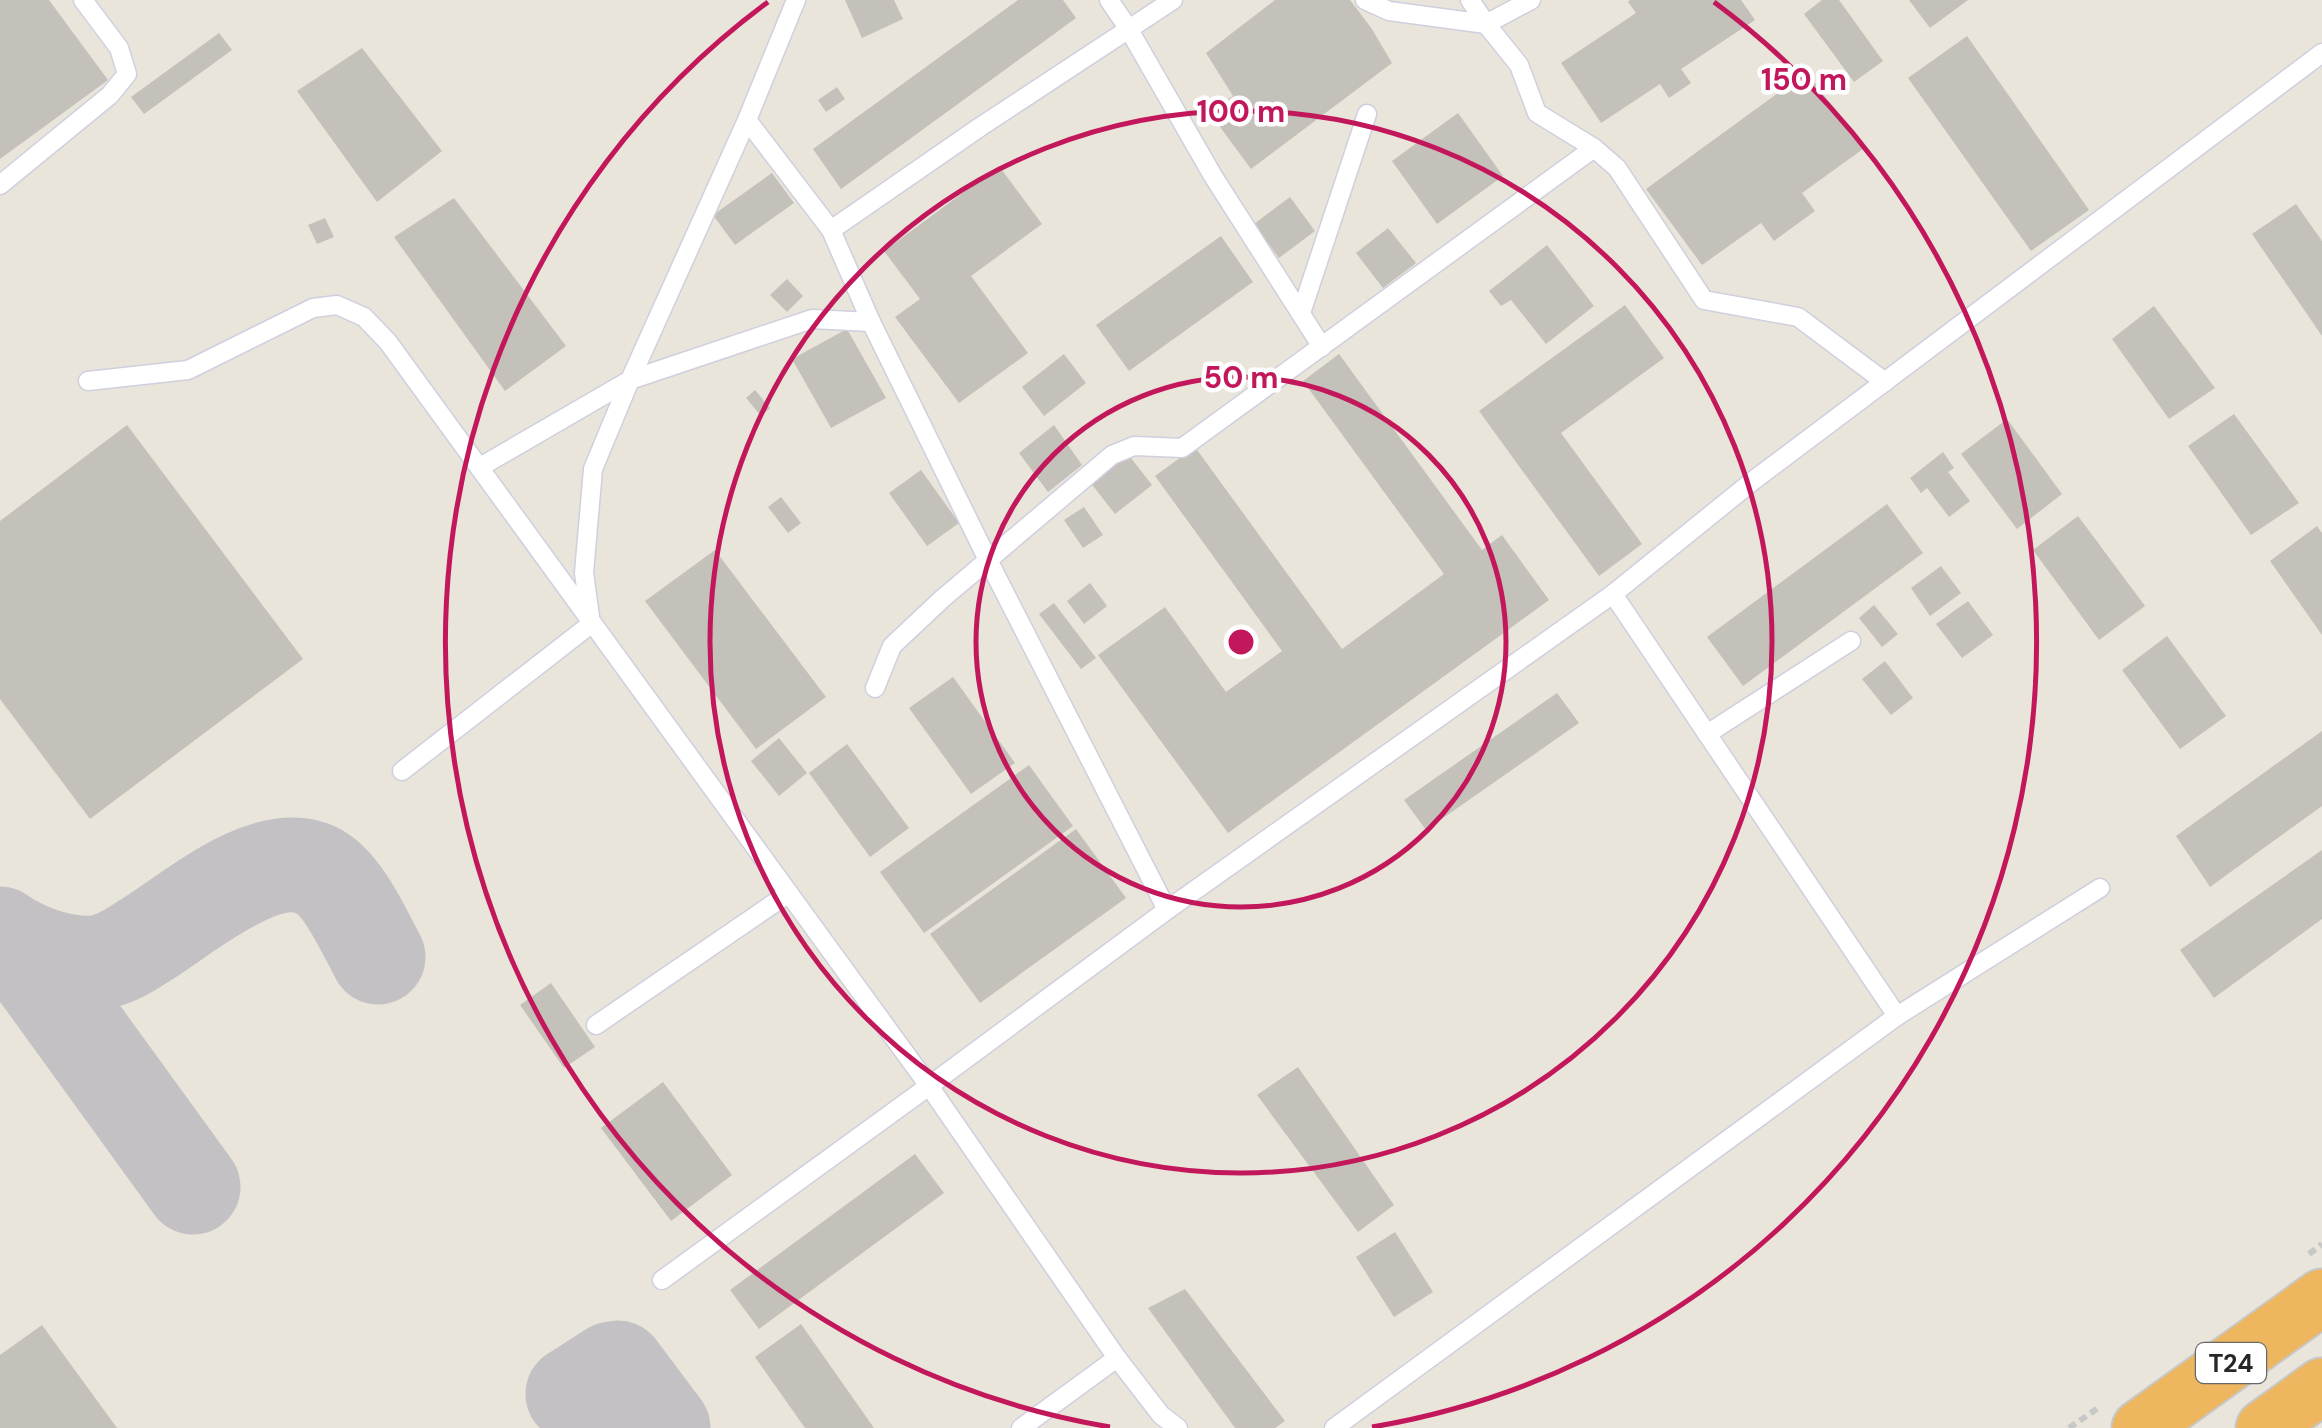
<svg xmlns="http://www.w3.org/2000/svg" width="2322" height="1428" font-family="'DM Sans',sans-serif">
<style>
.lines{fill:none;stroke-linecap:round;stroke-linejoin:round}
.taxiway{stroke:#c4c1c5;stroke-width:95}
.building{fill:#c4c1ba}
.lane-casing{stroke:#cfcfdf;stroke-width:21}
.highway-casing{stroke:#c7c7c7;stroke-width:59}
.path{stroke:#c7c7c7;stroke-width:6;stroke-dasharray:8 5;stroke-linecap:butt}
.lane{stroke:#fff;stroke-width:18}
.highway{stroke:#eeb75f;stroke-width:55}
.ring{fill:none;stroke:#c2185b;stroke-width:5}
.labels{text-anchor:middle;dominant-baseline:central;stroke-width:9;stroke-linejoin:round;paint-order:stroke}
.shield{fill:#fff;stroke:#686868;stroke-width:2.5}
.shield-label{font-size:25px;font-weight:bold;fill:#272727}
.centre{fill:#c2185b;stroke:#fff;stroke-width:5}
.ring-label{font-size:30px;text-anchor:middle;font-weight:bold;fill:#c2185b;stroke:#fff;stroke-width:9;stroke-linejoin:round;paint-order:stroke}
</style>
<rect width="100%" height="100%" fill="#e9e5da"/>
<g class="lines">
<g class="taxiway">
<path d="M 0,934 C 26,952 62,965 95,963 C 113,961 129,951 144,941 C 187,915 264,846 316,870 C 343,883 364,931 378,957"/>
<path d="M 19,947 L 193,1187"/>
<path d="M 573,1394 L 612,1369 L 618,1368 L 663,1428"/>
</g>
</g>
<g class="building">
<path d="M 0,0 L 49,0 L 108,80 L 0,159 Z"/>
<path d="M 845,0 L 894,0 L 903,19 L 862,38 Z"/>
<path d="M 1018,0 L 1063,0 L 1076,18 L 841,189 L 813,149 Z"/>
<path d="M 1275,0 L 1350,0 L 1372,29 L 1392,63 L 1251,169 L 1209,112 L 1233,96 L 1206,53 Z"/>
<path d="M 1630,0 L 1741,0 L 1755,20 L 1681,69 L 1691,83 L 1669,98 L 1660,84 L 1601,123 L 1561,63 L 1636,13 L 1628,2 Z"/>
<path d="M 1822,0 L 1839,0 L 1883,61 L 1854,82 L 1804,14 Z"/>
<path d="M 1909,0 L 1968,0 L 1930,28 Z"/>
<path d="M 219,33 L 232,50 L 144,114 L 131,97 Z"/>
<path d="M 1967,36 L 2089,210 L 2031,251 L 1908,78 Z"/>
<path d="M 362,48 L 442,151 L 377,202 L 297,91 Z"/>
<path d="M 1807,72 L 1863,149 L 1802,193 L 1815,211 L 1774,241 L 1761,223 L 1702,265 L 1646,189 Z"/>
<path d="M 837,87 L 845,99 L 826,112 L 818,100 Z"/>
<path d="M 1458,113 L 1503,176 L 1437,224 L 1392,161 Z"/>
<path d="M 999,166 L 1042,224 L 971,276 L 1028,353 L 959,403 L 895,317 L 920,299 L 884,251 Z"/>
<path d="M 772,173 L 794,203 L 735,245 L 713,215 Z"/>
<path d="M 1290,197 L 1315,231 L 1279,258 L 1254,224 Z"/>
<path d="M 454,198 L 566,346 L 505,391 L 394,237 Z"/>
<path d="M 2296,204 L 2322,241 L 2322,336 L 2252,234 Z"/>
<path d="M 325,218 L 334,237 L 317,244 L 308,225 Z"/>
<path d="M 1388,228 L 1416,263 L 1383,288 L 1356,253 Z"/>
<path d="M 1221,236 L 1253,282 L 1129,371 L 1096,325 Z"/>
<path d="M 1547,245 L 1594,306 L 1546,344 L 1511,300 L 1501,306 L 1489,291 Z"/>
<path d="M 787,279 L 803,296 L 787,312 L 770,295 Z"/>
<path d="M 1625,305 L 1664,358 L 1561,433 L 1642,544 L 1599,576 L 1479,411 Z"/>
<path d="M 2154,306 L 2215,388 L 2169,419 L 2112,339 Z"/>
<path d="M 847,329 L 886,398 L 831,428 L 792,359 Z"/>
<path d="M 1064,354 L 1086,383 L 1044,416 L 1022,387 Z"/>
<path d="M 1339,354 L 1482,550 L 1502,535 L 1549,600 L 1228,833 L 1098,655 L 1165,607 L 1226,692 L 1282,651 L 1155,476 L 1195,447 L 1342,649 L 1444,574 L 1303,381 Z"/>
<path d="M 755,390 L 770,408 L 761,416 L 746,398 Z"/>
<path d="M 2234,414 L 2299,503 L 2251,535 L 2188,446 Z"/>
<path d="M 2007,419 L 2062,494 L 2017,529 L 1961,454 Z"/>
<path d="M 127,425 L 303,659 L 90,819 L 0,699 L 0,521 Z"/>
<path d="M 1054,425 L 1082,465 L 1048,492 L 1019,453 Z"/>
<path d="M 1943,452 L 1954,468 L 1948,472 L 1970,501 L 1949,517 L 1927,488 L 1921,493 L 1910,478 Z"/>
<path d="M 1127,453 L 1152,485 L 1115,514 L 1090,482 Z"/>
<path d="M 921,470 L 959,523 L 927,546 L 889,493 Z"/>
<path d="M 781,497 L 801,523 L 788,533 L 768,507 Z"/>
<path d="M 1887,504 L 1923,553 L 1743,686 L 1707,637 Z"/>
<path d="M 1084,507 L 1103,535 L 1083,548 L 1064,520 Z"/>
<path d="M 2078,516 L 2145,606 L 2099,640 L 2033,550 Z"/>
<path d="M 2317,526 L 2322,533 L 2322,635 L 2270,561 Z"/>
<path d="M 715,550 L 826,697 L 756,749 L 645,601 Z"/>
<path d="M 1941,566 L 1961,593 L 1930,616 L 1911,588 Z"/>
<path d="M 1090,583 L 1107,606 L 1084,624 L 1067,601 Z"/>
<path d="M 1968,601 L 1993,635 L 1962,658 L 1936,624 Z"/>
<path d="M 1054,603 L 1096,658 L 1081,669 L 1039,614 Z"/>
<path d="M 1874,605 L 1898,634 L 1882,647 L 1859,618 Z"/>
<path d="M 2167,636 L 2226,716 L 2180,749 L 2122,670 Z"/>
<path d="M 1885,661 L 1913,698 L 1891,715 L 1862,679 Z"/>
<path d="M 953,677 L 1015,763 L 971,794 L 909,708 Z"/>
<path d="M 1557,693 L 1579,723 L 1426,830 L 1404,800 Z"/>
<path d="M 2322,731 L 2322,806 L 2210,887 L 2176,836 Z"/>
<path d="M 779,738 L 807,773 L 779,796 L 751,761 Z"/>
<path d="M 847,744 L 909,828 L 870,857 L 809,773 Z"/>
<path d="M 1029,765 L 1073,826 L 924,933 L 880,872 Z"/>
<path d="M 1076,829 L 1126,898 L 980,1003 L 930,934 Z"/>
<path d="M 2322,850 L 2322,919 L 2214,998 L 2180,950 Z"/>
<path d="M 551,983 L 595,1047 L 564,1068 L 520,1005 Z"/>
<path d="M 1298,1067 L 1394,1205 L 1358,1232 L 1257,1095 Z"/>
<path d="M 663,1082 L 732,1175 L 671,1221 L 601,1128 Z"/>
<path d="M 915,1154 L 944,1193 L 759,1329 L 730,1290 Z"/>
<path d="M 1395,1232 L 1433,1292 L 1394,1317 L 1356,1257 Z"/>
<path d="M 1185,1289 L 1285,1421 L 1275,1428 L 1235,1428 L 1148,1308 Z"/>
<path d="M 801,1324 L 874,1428 L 805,1428 L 755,1357 Z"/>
<path d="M 42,1325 L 117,1428 L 0,1428 L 0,1355 Z"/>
</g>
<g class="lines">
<defs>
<g id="lane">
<path d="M 1109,0 L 1128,28 L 1213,176 L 1322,347"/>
<path d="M 1365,0 L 1389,11 L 1486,24 L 1531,0"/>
<path d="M 1470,0 L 1486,24 L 1519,65 L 1537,113 L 1594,148 L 1617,168 L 1704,300 L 1798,317 L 1885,382"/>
<path d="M 747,120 L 831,230 L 871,322 L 988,560 L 1167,910"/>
<path d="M 0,185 L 110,95 L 127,74 L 119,48 L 83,0"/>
<path d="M 831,230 L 980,127 L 1173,0"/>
<path d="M 1301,313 L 1367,114"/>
<path d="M 88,381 L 188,370 L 313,308 L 337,305 L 364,317 L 388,342 L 929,1086 L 1117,1358 L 1161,1415 L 1178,1428"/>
<path d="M 480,467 L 630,380 L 812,319 L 871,322"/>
<path d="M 1613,594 L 1897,1016"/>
<path d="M 875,688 L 892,646 L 942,599 L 1112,455 L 1134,446 L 1182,448 L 1594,148"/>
<path d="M 1707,734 L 1851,641"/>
<path d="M 402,771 L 591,624 L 584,573 L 593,469 L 630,380 L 747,120 L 796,0"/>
<path d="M 596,1025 L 789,893"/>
<path d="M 662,1280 L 929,1086 L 1167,910 L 1613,594 L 1754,480 L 2322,53"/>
<path d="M 1021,1428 L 1117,1358"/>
<path d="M 1334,1428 L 1897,1016 L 2100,888"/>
</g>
<g id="highway">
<path d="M 2140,1428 L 2322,1297"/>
<path d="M 2264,1428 L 2322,1386"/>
</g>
</defs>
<use href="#lane" class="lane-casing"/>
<use href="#highway" class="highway-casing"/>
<g class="path">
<path d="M 2309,1254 L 2322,1244"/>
<path d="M 2069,1428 L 2101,1406"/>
</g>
<use href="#lane" class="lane"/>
<use href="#highway" class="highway"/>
</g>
<g class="ring">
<circle cx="1241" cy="642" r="265"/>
<circle cx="1241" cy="642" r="531"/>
<path d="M1110 1427A796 796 0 0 1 768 2M1714 2A796 796 0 0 1 1372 1427"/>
</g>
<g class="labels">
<rect class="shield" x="2196" y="1343" width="70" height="40" rx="8"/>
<g class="shield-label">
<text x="2231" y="1363">T24</text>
</g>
</g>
<circle cx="1241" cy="642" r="15" class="centre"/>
<g class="ring-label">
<text x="1804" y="90">150 m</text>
<text x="1241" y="122">100 m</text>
<text x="1241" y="388">50 m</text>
</g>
</svg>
